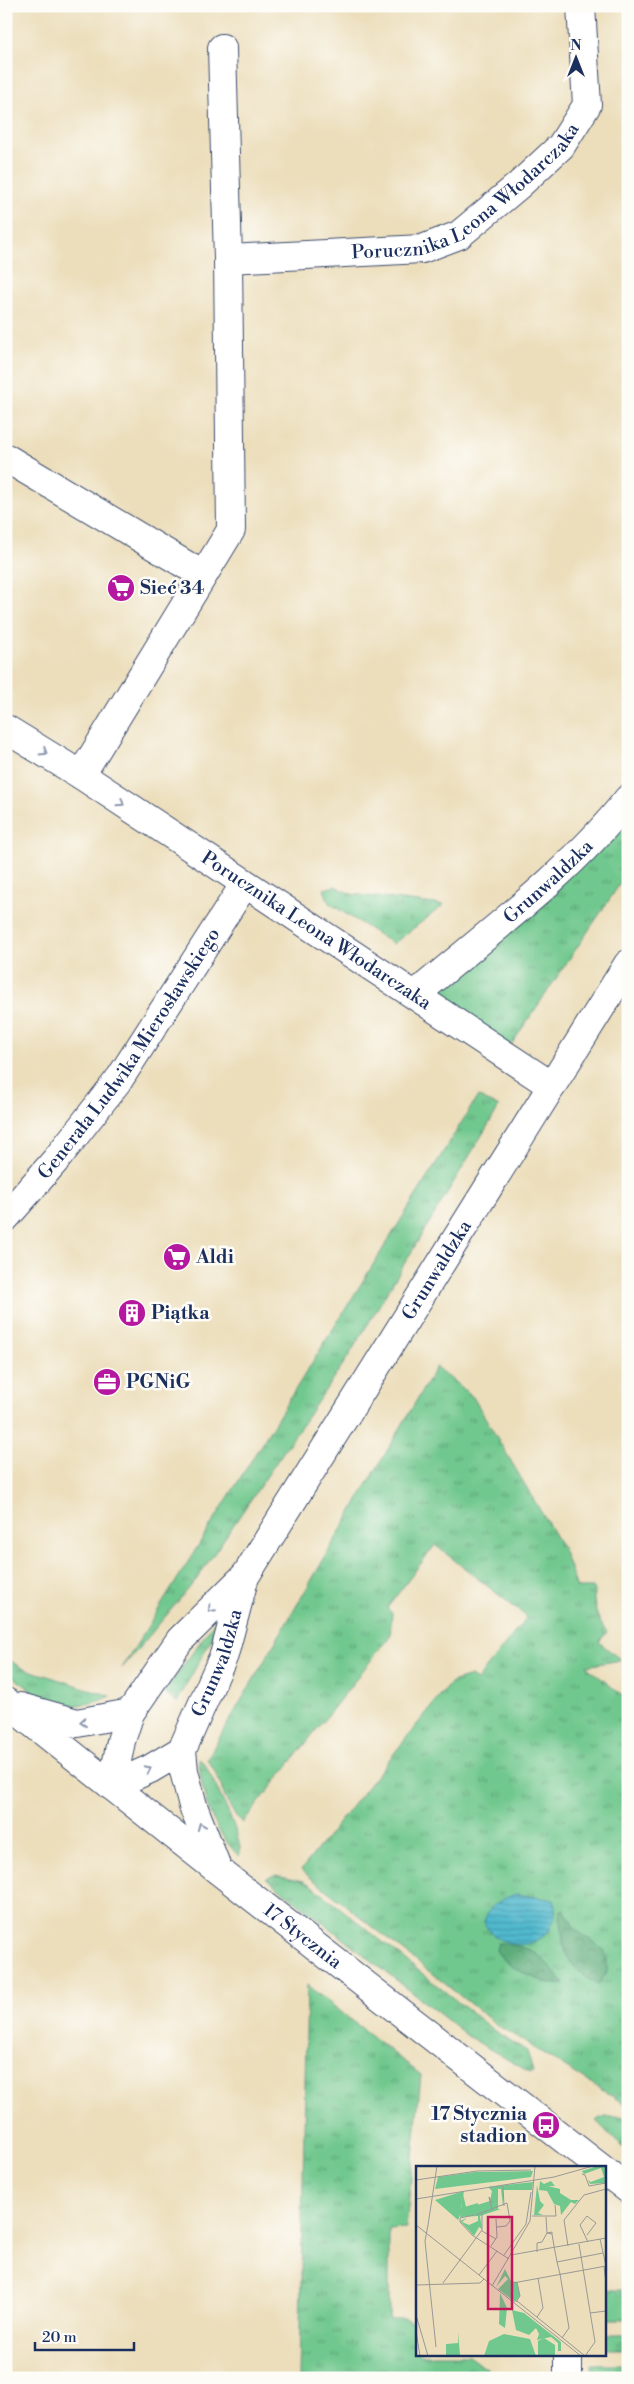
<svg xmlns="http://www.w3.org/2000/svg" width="634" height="2384" font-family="'Libre Bodoni',serif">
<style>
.grass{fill:url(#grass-tufts);stroke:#467c76}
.forest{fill:url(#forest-crowns);stroke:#3c6e6c}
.water{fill:url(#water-rules);stroke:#367496}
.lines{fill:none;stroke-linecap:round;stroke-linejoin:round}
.minor-casing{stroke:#3a496c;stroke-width:30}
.minor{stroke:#fff;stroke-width:28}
.oneway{stroke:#8d97ae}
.labels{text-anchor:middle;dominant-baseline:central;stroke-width:5;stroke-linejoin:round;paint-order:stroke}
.street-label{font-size:19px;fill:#1b2f5e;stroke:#fdfcf7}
.poi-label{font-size:19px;font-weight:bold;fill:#1b2f5e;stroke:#fdfcf7;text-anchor:start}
.inset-road{fill:none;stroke:#989896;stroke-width:1}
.view{fill:#c2185b;fill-opacity:0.15;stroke:#c2185b;stroke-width:2.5}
.inset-edge{fill:none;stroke:#1b2f5e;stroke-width:2.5}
</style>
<defs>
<pattern id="grass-tufts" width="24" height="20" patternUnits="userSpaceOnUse" patternTransform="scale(1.25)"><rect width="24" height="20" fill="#71c88e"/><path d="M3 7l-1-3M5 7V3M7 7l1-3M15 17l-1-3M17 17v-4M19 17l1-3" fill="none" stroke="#5ca377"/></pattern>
<pattern id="forest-crowns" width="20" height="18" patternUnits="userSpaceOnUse" patternTransform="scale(1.25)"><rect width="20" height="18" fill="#5cac79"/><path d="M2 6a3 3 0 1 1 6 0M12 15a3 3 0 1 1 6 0" fill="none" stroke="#4b8c66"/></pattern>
<pattern id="water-rules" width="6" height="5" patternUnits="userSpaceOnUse" patternTransform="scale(1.25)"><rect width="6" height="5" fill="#51b9ce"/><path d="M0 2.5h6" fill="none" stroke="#4297aa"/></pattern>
</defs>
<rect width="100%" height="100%" fill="#fdfcf7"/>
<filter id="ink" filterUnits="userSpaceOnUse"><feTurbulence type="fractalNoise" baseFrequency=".02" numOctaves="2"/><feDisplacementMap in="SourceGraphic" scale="10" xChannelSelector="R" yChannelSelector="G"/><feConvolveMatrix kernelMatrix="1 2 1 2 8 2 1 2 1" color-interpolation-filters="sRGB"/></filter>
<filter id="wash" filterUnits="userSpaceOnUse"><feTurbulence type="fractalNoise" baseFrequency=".0096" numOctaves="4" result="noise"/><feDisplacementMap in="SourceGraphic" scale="20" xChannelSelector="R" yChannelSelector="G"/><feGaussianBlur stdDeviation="1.12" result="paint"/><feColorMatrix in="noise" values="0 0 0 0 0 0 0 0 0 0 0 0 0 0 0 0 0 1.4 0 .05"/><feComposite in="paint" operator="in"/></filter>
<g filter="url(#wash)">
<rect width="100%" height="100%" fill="#ecdebb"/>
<g class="grass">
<path d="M 628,799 L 628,872 L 505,1054 L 415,995 Z"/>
<path d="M 335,886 L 351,894 L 444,905 L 393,944 L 329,903 L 324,889 Z"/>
<path d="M 478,1096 L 499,1107 L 348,1357 L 196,1580 L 122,1668 Z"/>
<path d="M 436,1367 L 473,1397 L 563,1549 L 577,1588 L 594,1588 C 593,1605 596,1619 607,1632 L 599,1642 L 621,1660 L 586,1666 L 628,1700 L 628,2106 L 497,2025 L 301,1870 L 451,1682 L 471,1676 L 477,1680 L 527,1617 L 435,1545 L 387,1608 L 392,1613 L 390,1636 L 243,1823 C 224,1808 222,1778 207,1759 Z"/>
<path d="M 229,1601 L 231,1603 L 177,1702 L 164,1693 Z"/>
<path d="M 6,1658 L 22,1668 L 111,1696 C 66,1717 41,1699 6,1671 Z"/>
<path d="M 199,1759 L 205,1764 C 212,1780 247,1843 239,1856 C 212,1829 201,1797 199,1759 Z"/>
<path d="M 276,1875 L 304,1881 L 314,1887 L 493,2030 L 527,2051 L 533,2072 L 531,2073 L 469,2037 L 266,1878 Z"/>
<path d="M 307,1985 L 421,2075 L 406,2228 L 389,2229 L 389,2319 L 406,2319 L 418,2325 L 418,2355 L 468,2355 L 487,2368 L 488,2378 L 299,2378 Z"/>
<path d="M 606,2117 L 628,2117 L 628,2153 L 596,2121 Z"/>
<rect x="605" y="2290" width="23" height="29"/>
<rect x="605" y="2335" width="23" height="14"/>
<rect x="592" y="2364" width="36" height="14"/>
</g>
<g class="forest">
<path d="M 564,1909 L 575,1929 L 603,1949 L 607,1961 L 607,1972 L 598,1985 C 561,1962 564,1950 560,1911 Z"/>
<path d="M 498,1943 C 543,1949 536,1954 565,1984 C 547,1987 504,1967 496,1950 Z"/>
</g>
<path class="water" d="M 516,1894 L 554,1900 C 564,1950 500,1958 484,1922 C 488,1906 501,1899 516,1894 Z"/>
</g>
<g filter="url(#ink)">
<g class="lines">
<defs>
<g id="minor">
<path id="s1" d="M 228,259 L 422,249 L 459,235 L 519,185 L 561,146 L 587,105 L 581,6"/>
<path d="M 6,458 L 203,575"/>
<path id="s2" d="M 6,729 L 81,775 L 552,1086"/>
<path d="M 81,775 L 231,530 L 228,259 L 222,48"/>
<path id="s3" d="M 415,995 C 487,934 569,874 628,799"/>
<path id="s4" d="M 6,1217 L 55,1161 L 120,1078 L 244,885"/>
<path id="s5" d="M 6,1702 L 219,1871 L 601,2168"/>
<path d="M 20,1707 L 77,1723 L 130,1713"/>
<path id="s6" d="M 112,1786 L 121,1741 L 130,1713 L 180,1640 L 246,1575 L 628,964"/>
<path d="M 112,1786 L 150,1769 L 182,1750"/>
<path id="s7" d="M 218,1870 L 193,1806 L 184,1771 L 182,1750 L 224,1655 L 245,1576"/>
<path d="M 605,2171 L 628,2189"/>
<path d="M 568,2355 L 568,2378"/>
</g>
</defs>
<use href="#minor" class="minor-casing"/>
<use href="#minor" class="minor"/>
</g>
<defs><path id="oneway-chevron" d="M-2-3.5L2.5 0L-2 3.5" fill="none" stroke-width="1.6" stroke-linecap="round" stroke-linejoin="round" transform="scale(1.25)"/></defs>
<g class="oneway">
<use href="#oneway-chevron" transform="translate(44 752) rotate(32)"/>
<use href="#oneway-chevron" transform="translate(121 803) rotate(34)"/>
<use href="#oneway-chevron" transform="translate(211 1609) rotate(135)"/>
<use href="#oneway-chevron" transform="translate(83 1722) rotate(174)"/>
<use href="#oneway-chevron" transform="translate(148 1769) rotate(-27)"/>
<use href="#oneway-chevron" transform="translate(201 1826) rotate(-112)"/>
</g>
</g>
<defs>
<symbol id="supermarket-disc" viewBox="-11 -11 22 22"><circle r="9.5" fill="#b5179e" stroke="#fdfcf7"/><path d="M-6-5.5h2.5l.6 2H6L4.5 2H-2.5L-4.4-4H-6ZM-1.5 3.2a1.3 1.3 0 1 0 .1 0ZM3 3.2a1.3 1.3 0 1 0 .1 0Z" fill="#fff"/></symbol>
<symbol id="building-disc" viewBox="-11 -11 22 22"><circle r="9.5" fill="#b5179e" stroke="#fdfcf7"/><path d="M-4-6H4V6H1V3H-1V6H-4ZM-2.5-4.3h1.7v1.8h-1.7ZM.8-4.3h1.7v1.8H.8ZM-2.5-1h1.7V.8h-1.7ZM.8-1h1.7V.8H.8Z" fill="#fff"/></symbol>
<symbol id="office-disc" viewBox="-11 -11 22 22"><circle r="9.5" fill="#b5179e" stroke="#fdfcf7"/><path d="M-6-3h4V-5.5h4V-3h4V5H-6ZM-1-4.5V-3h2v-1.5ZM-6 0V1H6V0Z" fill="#fff"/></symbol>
<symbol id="bus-disc" viewBox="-11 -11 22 22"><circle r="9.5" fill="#b5179e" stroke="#fdfcf7"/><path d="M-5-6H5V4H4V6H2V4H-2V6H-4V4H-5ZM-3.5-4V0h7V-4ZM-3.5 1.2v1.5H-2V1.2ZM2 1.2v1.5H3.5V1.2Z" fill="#fff"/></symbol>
</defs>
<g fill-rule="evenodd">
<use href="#supermarket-disc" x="105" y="572" width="32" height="32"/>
<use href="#supermarket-disc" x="161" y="1241" width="32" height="32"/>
<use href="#building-disc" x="116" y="1297" width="32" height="32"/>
<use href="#office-disc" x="91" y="1366" width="32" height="32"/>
<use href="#bus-disc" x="530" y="2109" width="32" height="32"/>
</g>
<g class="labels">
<g class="street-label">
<text stroke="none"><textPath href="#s1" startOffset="259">Porucznika Leona Włodarczaka</textPath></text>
<text stroke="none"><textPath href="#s3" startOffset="175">Grunwaldzka</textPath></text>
<text stroke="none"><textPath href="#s2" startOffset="370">Porucznika Leona Włodarczaka</textPath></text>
<text stroke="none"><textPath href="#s4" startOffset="205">Generała Ludwika Mierosławskiego</textPath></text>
<text stroke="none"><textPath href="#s6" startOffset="616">Grunwaldzka</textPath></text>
<text stroke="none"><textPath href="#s7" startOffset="220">Grunwaldzka</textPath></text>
<text stroke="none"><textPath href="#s5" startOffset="378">17 Stycznia</textPath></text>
</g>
<g class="poi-label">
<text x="140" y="588">Sieć 34</text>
<text x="196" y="1257">Aldi</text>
<text x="151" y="1313">Piątka</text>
<text x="126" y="1382">PGNiG</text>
<text x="527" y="2114" text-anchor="end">17 Stycznia<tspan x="527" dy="22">stadion</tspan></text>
</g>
</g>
<g transform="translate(416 2166)">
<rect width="190" height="190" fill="#ecdebb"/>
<path d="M 182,0 L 190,0 L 190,17 L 174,18 L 172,14 L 175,16 L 188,11 L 185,2 L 168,8 L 166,5 ZM 117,16 L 116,24 L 87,24 L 87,40 L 85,23 L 82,23 L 82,43 L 85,43 L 64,50 L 66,63 L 63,61 L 58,70 L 44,55 L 51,52 L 46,56 L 53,59 L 62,55 L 62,50 L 44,51 L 47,28 L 50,41 L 58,40 L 74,35 L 76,25 L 72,21 ZM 121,19 L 124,35 L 128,39 L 122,47 L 127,49 L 118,49 ZM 89,103 L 95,115 L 101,116 L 104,130 L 99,136 L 82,123 L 92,113 L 89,110 L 80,121 ZM 84,127 L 91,142 L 89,162 L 83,158 ZM 96,144 L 108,147 L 145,176 L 145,185 L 142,185 L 142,177 L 135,171 L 121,174 L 123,168 L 120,162 L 113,169 L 100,164 ZM 42,166 L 44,189 L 30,190 L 30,178 L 42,177 Z" fill="#71c88e"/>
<path d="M 117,5 L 115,11 L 19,23 L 22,11 L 59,6 ZM 124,15 L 128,18 L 135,15 L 139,20 L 132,20 L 144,23 L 144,27 L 155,34 L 163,34 L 159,38 L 155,36 L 145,49 L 144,40 L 138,38 L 131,25 L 123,24 ZM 48,25 L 45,42 L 62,37 L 64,46 L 45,47 L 42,54 L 19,34 ZM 88,168 L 114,173 L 120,190 L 68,190 L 73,175 ZM 128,172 L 139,179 L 139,190 L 122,190 L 122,175 Z" fill="#71c88e"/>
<path class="inset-road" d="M 166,8 L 169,9 L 173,20 L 190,17M 0,14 L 61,5 L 115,4M 87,20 L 88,40M 0,33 L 138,11 L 177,0M 76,37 L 73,31 L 76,44M 58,49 L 44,52 L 44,56 L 56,69 L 93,93M 60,49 L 91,37 L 94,55 L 90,60 L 81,61M 116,50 L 140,50 L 139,39M 0,59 L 165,190M 12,59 L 9,75 L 20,181M 12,59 L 21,0M 66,65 L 80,73M 136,68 L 131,67 L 136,66 L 136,68 L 138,80 L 141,96 L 144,108 L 153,162 L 146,172M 171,69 L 180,57 L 171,50 L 164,59 L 172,76M 184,73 L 190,100M 163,78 L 179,176 L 169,190M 75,80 L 81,71 L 80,53M 152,80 L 148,54 L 168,29 L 190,23M 121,86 L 121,77 L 126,76 L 131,67 L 130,51M 88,89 L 110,58 L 115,26M 95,89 L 190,72M 141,96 L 187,87M 188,101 L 190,117M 63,109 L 81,85M 27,117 L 66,64 L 66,48M 97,117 L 190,100M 0,119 L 64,117 L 68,113M 76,120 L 114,55 L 119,0M 101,135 L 169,190M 100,136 L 104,130 L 101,116M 174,147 L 190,145M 0,149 L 12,190M 121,151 L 127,142 L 122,112M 0,165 L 4,190"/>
<path class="view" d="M 72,51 L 96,51 L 96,143 L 72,143 Z"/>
<rect width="190" height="190" class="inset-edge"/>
</g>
<rect width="634" height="2384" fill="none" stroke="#fdfcf7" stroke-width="25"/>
<g transform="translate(576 58)" stroke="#fdfcf7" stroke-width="4" paint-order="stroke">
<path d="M0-4L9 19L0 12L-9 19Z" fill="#1b2f5e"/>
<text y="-8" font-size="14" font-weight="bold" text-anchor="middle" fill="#1b2f5e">N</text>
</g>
<path d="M35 2342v8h99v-8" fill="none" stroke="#1b2f5e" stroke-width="2.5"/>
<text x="42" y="2342" font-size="15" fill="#1b2f5e" stroke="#fdfcf7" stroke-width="4" paint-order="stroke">20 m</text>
</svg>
